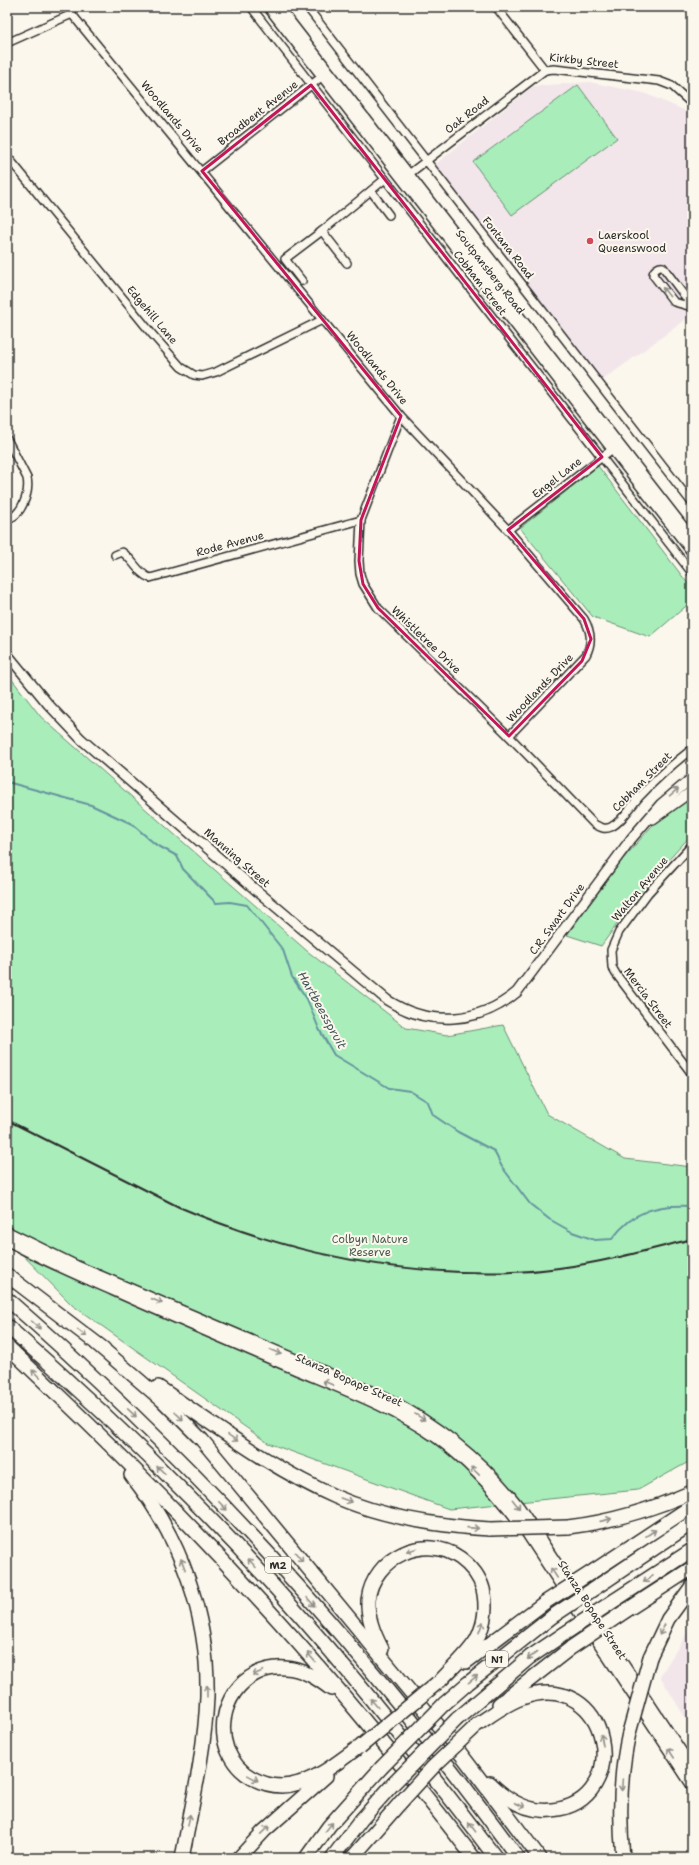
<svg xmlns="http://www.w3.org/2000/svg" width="699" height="1865" font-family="'Shantell Sans',sans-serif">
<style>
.built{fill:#f2e6eb}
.green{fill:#a9eeba;stroke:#6a8c72}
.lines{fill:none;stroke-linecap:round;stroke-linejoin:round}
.stream{stroke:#65939f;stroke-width:2}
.minor-casing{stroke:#2b2b2b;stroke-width:10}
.tertiary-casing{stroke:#2b2b2b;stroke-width:12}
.secondary-casing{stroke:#2b2b2b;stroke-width:13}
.motorway-casing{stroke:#2b2b2b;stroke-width:16}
.minor{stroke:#fbf7ec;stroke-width:7}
.tertiary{stroke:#fbf7ec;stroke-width:9}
.secondary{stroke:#fbf7ec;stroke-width:10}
.motorway{stroke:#fbf7ec;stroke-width:13}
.rail{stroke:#2b2b2b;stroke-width:2}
.motorway-bridge-casing{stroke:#2b2b2b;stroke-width:16;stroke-linecap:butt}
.motorway-bridge{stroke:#fbf7ec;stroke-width:13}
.oneway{stroke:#93918c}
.marked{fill:none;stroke:#c2185b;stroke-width:3;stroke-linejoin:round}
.poi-dot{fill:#d1495b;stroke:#fbf7ec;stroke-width:1.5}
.labels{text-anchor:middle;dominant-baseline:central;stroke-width:4;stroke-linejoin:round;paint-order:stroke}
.shield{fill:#fbf7ec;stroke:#696865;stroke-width:1}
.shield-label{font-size:10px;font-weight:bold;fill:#2b2b2b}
.street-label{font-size:11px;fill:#2b2b2b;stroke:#fbf7ec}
.poi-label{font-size:11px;fill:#2b2b2b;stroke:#fbf7ec;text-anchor:start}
.park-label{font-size:11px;fill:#4a5c4f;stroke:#fbf7ec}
.water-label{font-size:12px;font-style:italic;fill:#43565b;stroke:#fbf7ec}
</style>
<rect width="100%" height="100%" fill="#fbf7ec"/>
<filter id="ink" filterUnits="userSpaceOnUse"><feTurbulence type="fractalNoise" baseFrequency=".025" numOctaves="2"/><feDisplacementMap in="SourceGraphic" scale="8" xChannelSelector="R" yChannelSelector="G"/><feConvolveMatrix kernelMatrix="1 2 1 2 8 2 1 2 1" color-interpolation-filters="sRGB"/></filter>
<g filter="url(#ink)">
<g class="built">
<path d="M 589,82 L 644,93 L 684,110 L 692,120 L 692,315 L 599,383 L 432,167 L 533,86 Z"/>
<path d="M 692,1625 L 692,1729 L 660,1676 Z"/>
</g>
<g class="green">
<path d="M 578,85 L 617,138 L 512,215 L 473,162 Z"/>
<path d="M 598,466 L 692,589 L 692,601 L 650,637 L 593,617 L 520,528 Z"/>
<path d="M 7,673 L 41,717 L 307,951 L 406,1028 L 447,1035 L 503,1025 L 547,1114 L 625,1159 L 692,1167 L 692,1460 L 638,1490 L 449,1509 L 268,1443 L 72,1305 L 7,1239 Z"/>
<path d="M 692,796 L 692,834 L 646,885 L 601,946 L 567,935 L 623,859 L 658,819 Z"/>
</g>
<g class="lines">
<path class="stream" d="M 7,782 L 91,805 L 132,824 L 155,844 L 177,856 L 183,869 L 216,903 L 230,902 L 247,905 L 283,950 L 292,977 L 307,999 L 319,1029 L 334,1055 L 389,1088 L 410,1091 L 428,1102 L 433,1115 L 458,1132 L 494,1151 L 502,1167 L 530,1204 L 549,1219 L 572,1232 L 595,1240 L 612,1239 C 634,1210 657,1204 692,1206"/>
<defs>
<g id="minor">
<path d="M 66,7 L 401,416 L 508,530 L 584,619 C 591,631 593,642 586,655 L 509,736"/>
<path d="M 251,7 L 692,573"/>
<path d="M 307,7 L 692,503"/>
<path d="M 496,7 L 545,70"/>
<path d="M 7,43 L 72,14"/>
<path d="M 545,70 L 554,69 L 659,81 L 672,86 L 692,104"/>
<path d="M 7,156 L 152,334 L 181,367 L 194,375 L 202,376 L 216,372 L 322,320"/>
<path d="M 202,171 L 325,74"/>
<path d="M 405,177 L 545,70"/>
<path d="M 371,191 L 389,215"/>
<path d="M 347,263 L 322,231 L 385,179"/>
<path d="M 302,281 L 285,259 L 322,231"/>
<path d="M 692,306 L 663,267 C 659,266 653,270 653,275 L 674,302 L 692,307"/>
<path d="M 401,416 L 361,520 L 359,561 L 360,574 L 363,584 L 378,608 L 509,736 L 594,824 C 600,827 604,830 611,827 C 623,821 632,804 641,795 C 657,778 674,763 692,749"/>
<path d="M 7,439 L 27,478 C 30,492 22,516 7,519"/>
<path d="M 508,530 L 615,447"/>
<path d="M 115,555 L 122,552 C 133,559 138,574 150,578 L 361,520"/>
<path d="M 692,845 L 648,893 L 619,932 L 611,950 L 612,967 L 616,974 L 692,1074"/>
</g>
<g id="tertiary">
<path d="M 7,654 L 48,704 L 81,739 L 256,890 L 387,1000 C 429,1027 479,1024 517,992 L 631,839 L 661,804 L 692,778"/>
<path d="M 653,819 L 692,791"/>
</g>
<g id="secondary">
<path d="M 269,7 L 692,551"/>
<path d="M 278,7 L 692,539"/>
<path d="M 7,1232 L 76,1266 L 388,1399 C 439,1426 483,1461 519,1507 L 692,1768"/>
<path d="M 7,1240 C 41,1259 77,1274 113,1290 C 173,1317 233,1342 293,1368 C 343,1389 393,1407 437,1438 C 470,1462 498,1494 523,1527 L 692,1785"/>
</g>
<g id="motorway">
<path d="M 7,1275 L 104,1349"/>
<path d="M 7,1299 C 198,1465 369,1654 518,1858"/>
<path d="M 7,1326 C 70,1381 131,1438 190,1498 C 301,1609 401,1733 496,1858"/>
<path d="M 97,1344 L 162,1400 L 202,1440 L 451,1741 L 540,1858"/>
<path d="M 7,1346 L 56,1393"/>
<path d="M 50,1387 C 151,1483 248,1583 338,1689 C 385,1744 430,1801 474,1858"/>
<path d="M 158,1387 C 216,1426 272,1469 336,1497 C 385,1518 438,1526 490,1529"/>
<path d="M 131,1475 C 181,1538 209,1617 207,1697 C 205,1751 192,1805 182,1858"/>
<path d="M 568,1527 C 610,1522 653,1509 692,1492"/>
<path d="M 595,1570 L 692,1506"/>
<path d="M 607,1580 L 692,1523"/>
<path d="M 615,1600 L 692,1550"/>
<path d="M 627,1610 L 692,1568"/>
<path d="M 382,1649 C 374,1634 367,1618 368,1600 C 373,1557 425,1533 460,1558 C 471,1566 479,1575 483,1589 C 487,1606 485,1623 477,1639 C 468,1654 453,1667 441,1680"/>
<path d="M 650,1657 L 668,1619 L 692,1586"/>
<path d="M 466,1662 L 544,1603"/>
<path d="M 331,1689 C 317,1678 303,1669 285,1668 C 242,1665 213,1709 227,1749 C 232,1761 241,1772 252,1778 C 267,1786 284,1788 299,1783 C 320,1777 338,1762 356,1749"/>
<path d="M 444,1704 L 468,1683 L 553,1616"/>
<path d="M 499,1704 L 572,1647"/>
<path d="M 457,1719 L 530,1657 L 564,1634"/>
<path d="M 475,1726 C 490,1716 505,1704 522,1698 C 611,1666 635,1802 552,1810 C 527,1813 507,1800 490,1783"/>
<path d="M 239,1858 L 264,1831 L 326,1776"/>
<path d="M 306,1858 L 329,1826 L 381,1768"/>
<path d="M 332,1858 L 361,1820 L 393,1784"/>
<path d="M 352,1858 L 400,1803"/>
<path d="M 623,1858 C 619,1817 620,1773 629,1733"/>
</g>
</defs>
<use href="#minor" class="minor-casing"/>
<use href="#tertiary" class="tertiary-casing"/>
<use href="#secondary" class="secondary-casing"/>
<use href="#motorway" class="motorway-casing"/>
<use href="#minor" class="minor"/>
<use href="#tertiary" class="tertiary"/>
<use href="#secondary" class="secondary"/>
<use href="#motorway" class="motorway"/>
<path class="rail" d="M 7,1120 L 179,1207 C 271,1246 360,1268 460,1272 C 493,1273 526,1273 559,1268 C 605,1262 648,1250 692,1239"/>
<defs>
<g id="motorway-bridge">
<path d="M 490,1529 L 568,1527"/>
<path d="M 544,1603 L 595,1570"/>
<path d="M 553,1616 L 607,1580"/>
<path d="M 564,1634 L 615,1600"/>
<path d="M 572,1647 L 627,1610"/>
<path d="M 629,1733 L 650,1657"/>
<path d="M 360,1747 L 437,1683"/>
<path d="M 381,1768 L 444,1704"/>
<path d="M 393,1784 L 457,1719"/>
<path d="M 400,1803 L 433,1767 L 474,1728"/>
</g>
</defs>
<use href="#motorway-bridge" class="motorway-bridge-casing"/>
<use href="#motorway-bridge" class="motorway-bridge"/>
</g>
<defs><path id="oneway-shaft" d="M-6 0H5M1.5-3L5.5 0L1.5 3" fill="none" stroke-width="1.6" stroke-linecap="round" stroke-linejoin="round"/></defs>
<g class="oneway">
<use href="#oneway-shaft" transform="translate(666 292) rotate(-128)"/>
<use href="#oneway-shaft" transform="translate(674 792) rotate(-40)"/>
<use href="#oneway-shaft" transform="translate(157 1301) rotate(23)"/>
<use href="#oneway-shaft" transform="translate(36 1325) rotate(42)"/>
<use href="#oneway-shaft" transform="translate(82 1333) rotate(37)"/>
<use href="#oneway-shaft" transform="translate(276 1352) rotate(23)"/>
<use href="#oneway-shaft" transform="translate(36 1374) rotate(-136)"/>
<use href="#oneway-shaft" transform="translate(328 1383) rotate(-157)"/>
<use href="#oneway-shaft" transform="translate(132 1413) rotate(43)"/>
<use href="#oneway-shaft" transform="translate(179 1416) rotate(44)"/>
<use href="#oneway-shaft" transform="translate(420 1417) rotate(32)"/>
<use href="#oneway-shaft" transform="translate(233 1438) rotate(34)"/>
<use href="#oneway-shaft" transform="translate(161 1470) rotate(-136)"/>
<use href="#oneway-shaft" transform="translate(475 1471) rotate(-136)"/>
<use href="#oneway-shaft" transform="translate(346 1500) rotate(20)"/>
<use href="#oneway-shaft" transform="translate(516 1504) rotate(52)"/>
<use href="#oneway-shaft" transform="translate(223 1506) rotate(46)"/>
<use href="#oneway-shaft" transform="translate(606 1520) rotate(-13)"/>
<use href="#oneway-shaft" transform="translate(473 1528) rotate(4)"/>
<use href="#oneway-shaft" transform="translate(651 1533) rotate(-33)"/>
<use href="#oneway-shaft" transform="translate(412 1550) rotate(164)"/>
<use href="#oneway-shaft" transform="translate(299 1557) rotate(51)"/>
<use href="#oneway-shaft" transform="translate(252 1563) rotate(-132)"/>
<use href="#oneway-shaft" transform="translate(183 1564) rotate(-111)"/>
<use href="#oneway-shaft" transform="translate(554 1573) rotate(-123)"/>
<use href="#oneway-shaft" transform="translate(648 1579) rotate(147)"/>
<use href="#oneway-shaft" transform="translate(311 1602) rotate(48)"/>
<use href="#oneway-shaft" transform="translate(481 1627) rotate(-70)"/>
<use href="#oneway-shaft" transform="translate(662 1630) rotate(118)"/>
<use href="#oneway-shaft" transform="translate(532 1656) rotate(144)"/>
<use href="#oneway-shaft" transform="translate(311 1657) rotate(-131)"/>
<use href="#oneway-shaft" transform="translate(258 1673) rotate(156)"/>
<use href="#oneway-shaft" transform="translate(473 1679) rotate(-39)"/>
<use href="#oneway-shaft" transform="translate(207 1691) rotate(-90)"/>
<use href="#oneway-shaft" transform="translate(374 1703) rotate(-130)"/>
<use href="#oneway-shaft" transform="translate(602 1740) rotate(-100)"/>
<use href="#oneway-shaft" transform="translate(671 1753) rotate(-123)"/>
<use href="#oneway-shaft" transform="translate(253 1778) rotate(29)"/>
<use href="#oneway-shaft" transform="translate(622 1785) rotate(94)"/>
<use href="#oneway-shaft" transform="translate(520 1805) rotate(23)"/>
<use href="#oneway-shaft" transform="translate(189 1820) rotate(-80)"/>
<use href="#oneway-shaft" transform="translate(329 1827) rotate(-51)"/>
<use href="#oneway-shaft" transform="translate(472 1827) rotate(-127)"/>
<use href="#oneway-shaft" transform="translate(265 1830) rotate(-43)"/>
</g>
</g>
<path class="marked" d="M 311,85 L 602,457 L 508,530 L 584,619 L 591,639 L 582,661 L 509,736 L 378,608 L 363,584 L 359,561 L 361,520 L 401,416 L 202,171 Z"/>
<circle class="poi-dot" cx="590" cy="241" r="4"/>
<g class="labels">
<g class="shield">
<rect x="265" y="1557" width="26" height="16" rx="3"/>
<rect x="486" y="1651" width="22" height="16" rx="3"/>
</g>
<g class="shield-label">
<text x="278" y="1565">M2</text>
<text x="497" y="1659">N1</text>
</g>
<g class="street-label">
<text transform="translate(584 61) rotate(6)">Kirkby Street</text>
<text transform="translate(258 113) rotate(-38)">Broadbent Avenue</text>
<text transform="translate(467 115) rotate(-38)">Oak Road</text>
<text transform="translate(172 117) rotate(50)">Woodlands Drive</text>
<text transform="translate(508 248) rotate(52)">Fontana Road</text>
<text transform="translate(490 272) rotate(52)">Soutpansberg Road</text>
<text transform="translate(480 283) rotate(52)">Cobham Street</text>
<text transform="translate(152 315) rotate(50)">Edgehill Lane</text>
<text transform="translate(377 368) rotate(51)">Woodlands Drive</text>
<text transform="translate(557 478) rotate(-38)">Engel Lane</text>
<text transform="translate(230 544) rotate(-15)">Rode Avenue</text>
<text transform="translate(426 640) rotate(44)">Whistletree Drive</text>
<text transform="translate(540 688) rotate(-46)">Woodlands Drive</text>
<text transform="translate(642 782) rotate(-45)">Cobham Street</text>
<text transform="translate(237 858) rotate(41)">Manning Street</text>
<text transform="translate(640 889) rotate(-50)">Walton Avenue</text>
<text transform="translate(557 919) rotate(-54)">C.R. Swart Drive</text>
<text transform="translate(648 998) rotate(53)">Mercia Street</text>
<text transform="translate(349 1380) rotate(24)">Stanza Bopape Street</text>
<text transform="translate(592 1610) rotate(57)">Stanza Bopape Street</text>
</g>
<g class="poi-label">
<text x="598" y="235">Laerskool<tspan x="598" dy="13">Queenswood</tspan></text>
</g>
<g class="park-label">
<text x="370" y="1239">Colbyn Nature<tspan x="370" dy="13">Reserve</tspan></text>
</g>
<g class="water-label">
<text transform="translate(322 1010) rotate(61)">Hartbeesspruit</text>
</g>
</g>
<rect width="699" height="1865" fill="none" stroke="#fbf7ec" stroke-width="24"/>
<rect x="12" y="12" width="675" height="1841" fill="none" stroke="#2b2b2b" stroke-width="1.5" filter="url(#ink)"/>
</svg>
